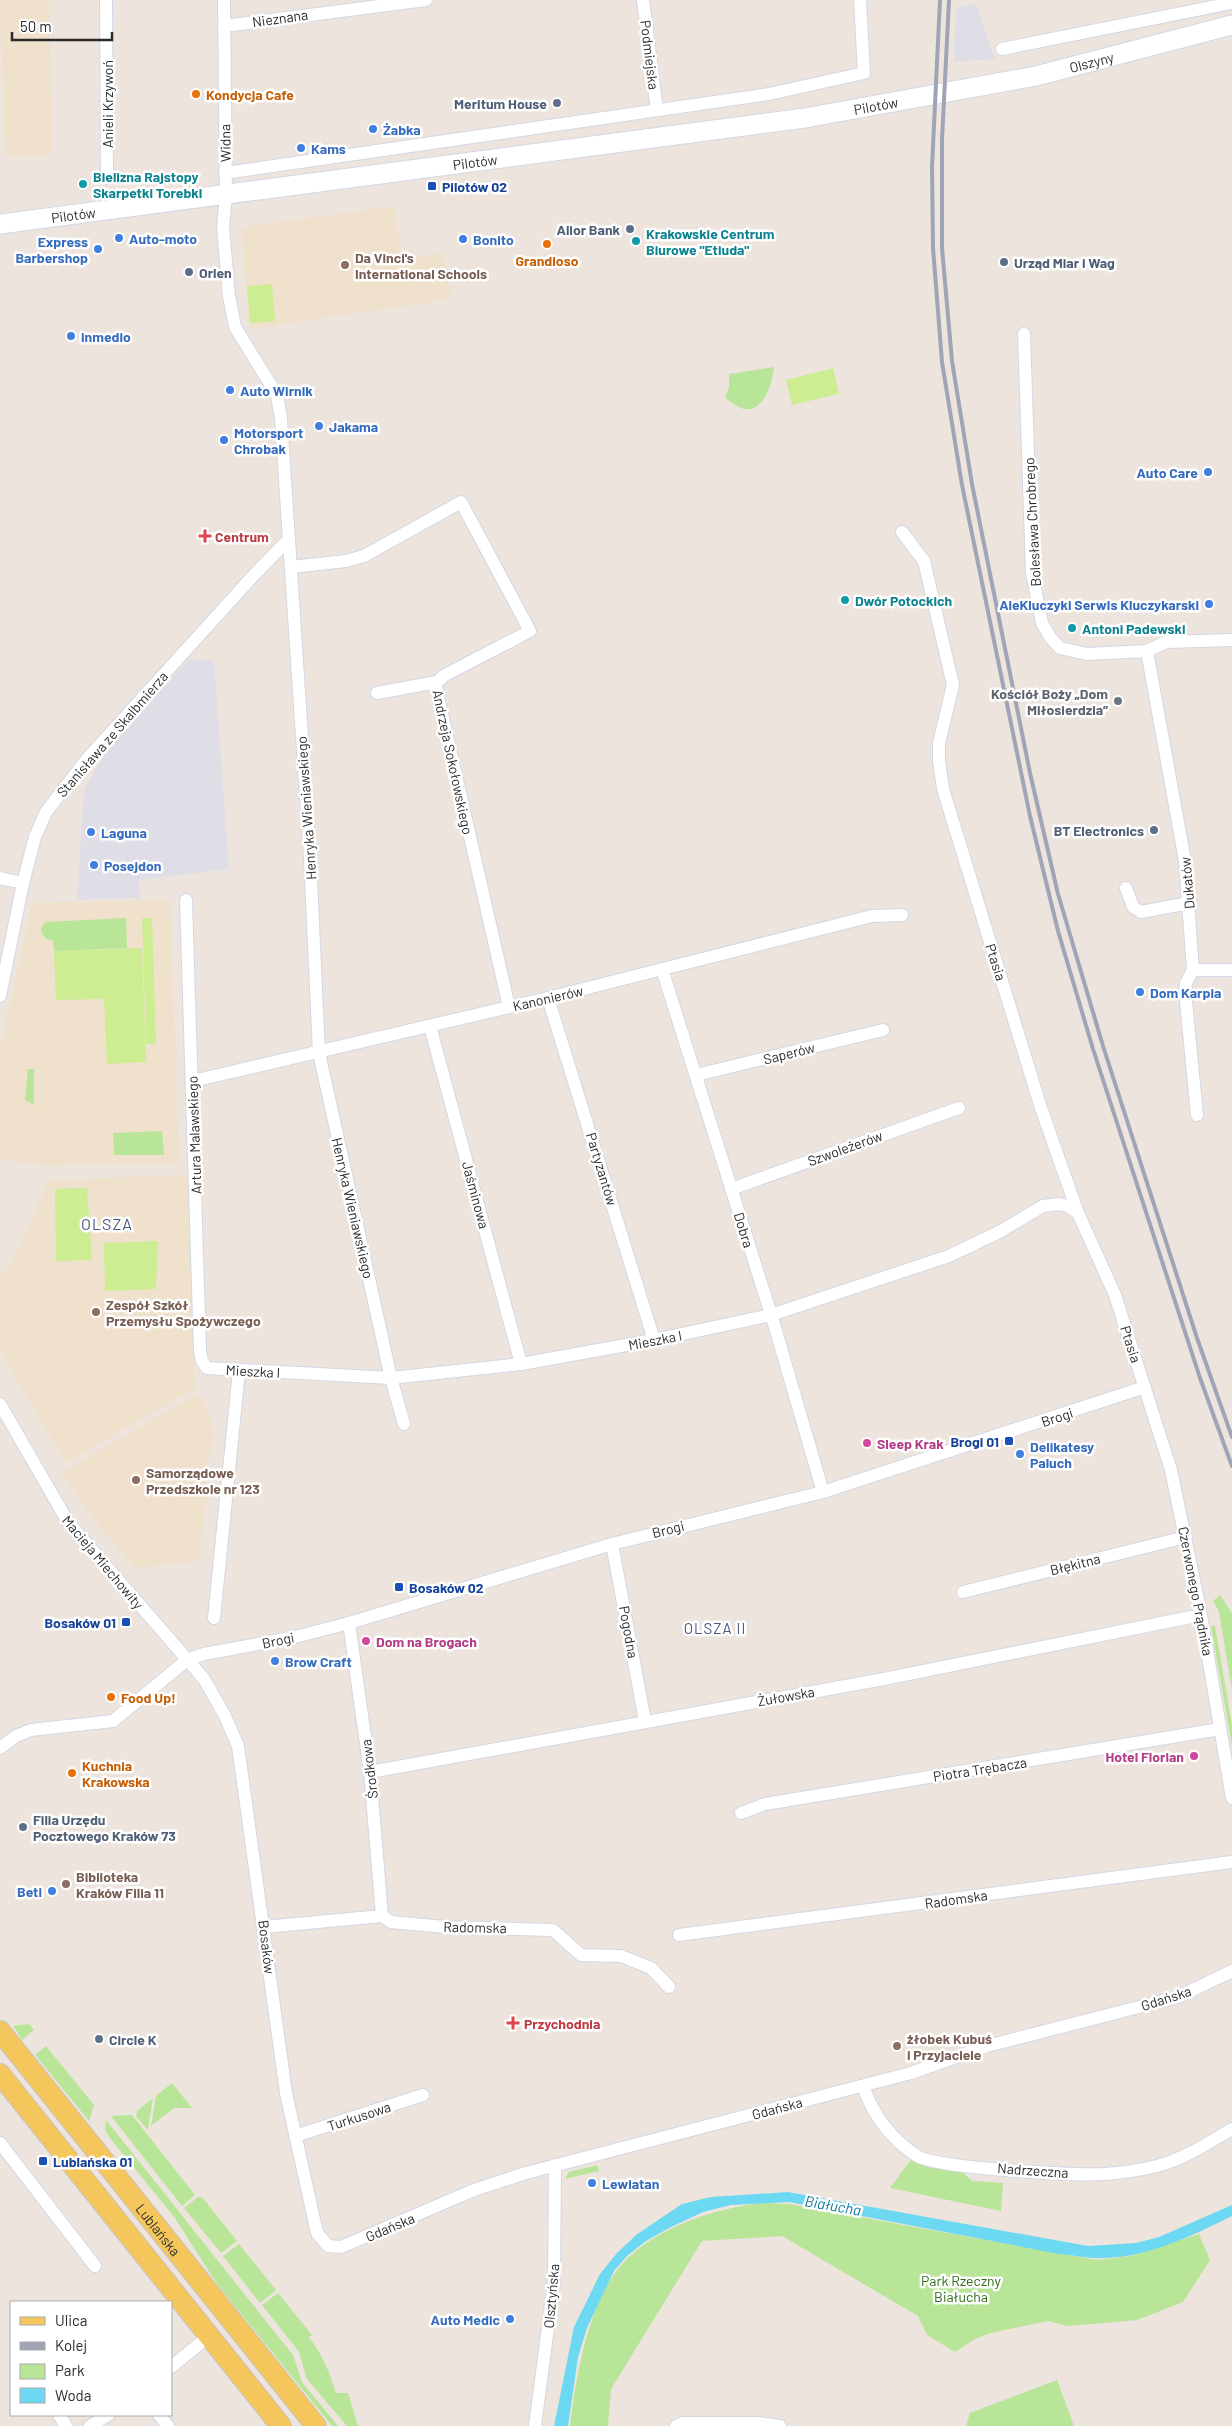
<svg xmlns="http://www.w3.org/2000/svg" width="1232" height="2426" font-family="Barlow,sans-serif">
<style>
.industrial{fill:#dfdee6}
.education{fill:#efe1cc}
.green{fill:#b8e598}
.pitch{fill:#cded93}
.water{fill:#6dd8f2}
.lines{fill:none;stroke-linecap:round;stroke-linejoin:round}
.street-casing{stroke:#d2d7e4;stroke-width:14}
.secondary-casing{stroke:#d2d7e4;stroke-width:21}
.primary-casing{stroke:#c4c4c4;stroke-width:22}
.street{stroke:#fff;stroke-width:12}
.secondary{stroke:#fff;stroke-width:19}
.primary{stroke:#f5c65b;stroke-width:20}
.rail{stroke:#9fa4b6;stroke-width:4}
.food-dot{fill:#e8710a;stroke:#fff;stroke-width:2}
.service-dot{fill:#5c6f8a;stroke:#fff;stroke-width:2}
.shop-dot{fill:#3f7fe0;stroke:#fff;stroke-width:2}
.culture-dot{fill:#0f9aa8;stroke:#fff;stroke-width:2}
.transit-dot{fill:#1a4fb4;stroke:#fff;stroke-width:2}
.education-dot{fill:#8d6e63;stroke:#fff;stroke-width:2}
.health-dot{fill:#e0444e;stroke:#fff;stroke-width:2}
.worship-dot{fill:#6b7280;stroke:#fff;stroke-width:2}
.hotel-dot{fill:#d1479c;stroke:#fff;stroke-width:2}
.labels{text-anchor:middle;dominant-baseline:central;stroke-width:5;stroke-linejoin:round;paint-order:stroke}
.street-label{font-size:14px;fill:#2b2b2b;stroke:#fff}
.food-label{font-size:14px;font-weight:bold;fill:#c56008;stroke:#fff;text-anchor:start}
.service-label{font-size:14px;font-weight:bold;fill:#4e5e75;stroke:#fff;text-anchor:start}
.shop-label{font-size:14px;font-weight:bold;fill:#366cbe;stroke:#fff;text-anchor:start}
.culture-label{font-size:14px;font-weight:bold;fill:#0d838f;stroke:#fff;text-anchor:start}
.transit-label{font-size:14px;font-weight:bold;fill:#164399;stroke:#fff;text-anchor:start}
.education-label{font-size:14px;font-weight:bold;fill:#785e54;stroke:#fff;text-anchor:start}
.health-label{font-size:14px;font-weight:bold;fill:#be3a42;stroke:#fff;text-anchor:start}
.worship-label{font-size:14px;font-weight:bold;fill:#5b616d;stroke:#fff;text-anchor:end}
.hotel-label{font-size:14px;font-weight:bold;fill:#b23c85;stroke:#fff;text-anchor:start}
.park-label{font-size:14px;fill:#2f6b18;stroke:#fff}
.neighbourhood-label{font-size:15px;letter-spacing:1px;fill:#4a577d;stroke:#fff}
.water-label{font-size:15px;font-style:italic;fill:#0a78a1;stroke:#fff}
.quarter-label{font-size:16px;letter-spacing:1px;fill:#4a577d;stroke:#fff}
</style>
<rect width="100%" height="100%" fill="#ede5dd"/>
<g class="industrial">
<path d="M 976,4 L 995,59 L 954,62 L 956,8 Z"/>
<path d="M 190,659 L 214,661 L 229,869 L 139,880 L 140,898 L 77,900 L 84,790 L 111,743 Z"/>
</g>
<g class="education">
<path d="M 0,0 L 49,0 L 52,155 L 5,156 Z"/>
<path d="M 394,206 L 402,257 L 407,259 L 443,253 L 451,299 L 253,329 L 249,327 L 241,227 Z"/>
<path d="M 170,899 L 179,1163 L 39,1166 L 0,1159 L 0,1048 L 32,903 Z"/>
<path d="M 189,1175 L 195,1388 L 66,1463 L 0,1351 L 0,1274 L 9,1269 L 49,1180 Z"/>
<path d="M 197,1394 L 206,1405 L 213,1425 L 214,1436 L 212,1452 L 208,1456 L 205,1488 L 207,1492 L 199,1561 L 135,1568 L 88,1512 L 62,1472 Z"/>
</g>
<g class="green">
<path d="M 774,367 C 773,382 764,412 745,409 C 738,408 731,402 725,398 L 729,387 L 729,374 Z"/>
<path d="M 126,918 L 127,948 L 54,951 L 53,940 L 46,939 L 41,931 L 42,926 L 46,922 Z"/>
<path d="M 28,1069 L 34,1069 L 34,1105 L 25,1100 Z"/>
<path d="M 162,1131 L 164,1155 L 114,1155 L 113,1133 Z"/>
<path d="M 1220,1595 L 1232,1613 L 1232,1690 L 1219,1612 L 1213,1601 Z"/>
<path d="M 1211,1626 L 1215,1626 L 1232,1725 L 1232,1746 Z"/>
<path d="M 29,2024 L 34,2030 L 22,2040 L 13,2026 Z"/>
<path d="M 46,2046 L 94,2105 L 89,2121 L 35,2055 Z"/>
<path d="M 172,2083 L 192,2108 L 174,2108 L 151,2126 L 156,2096 Z"/>
<path d="M 153,2098 L 148,2128 L 147,2129 L 136,2116 L 137,2111 Z"/>
<path d="M 132,2115 L 195,2195 L 182,2206 L 111,2116 Z"/>
<path d="M 106,2120 L 293,2355 L 302,2382 L 338,2426 L 332,2426 L 217,2284 L 175,2218 L 109,2137 L 105,2130 Z"/>
<path d="M 912,2158 L 960,2170 L 972,2181 L 1003,2183 L 1001,2211 L 890,2188 Z"/>
<path d="M 597,2165 L 599,2171 L 565,2179 L 569,2172 Z"/>
<path d="M 198,2197 L 202,2197 L 237,2241 L 221,2253 L 184,2208 Z"/>
<path d="M 759,2203 L 789,2204 L 1097,2260 L 1131,2256 L 1199,2234 L 1210,2260 L 1183,2302 L 1137,2320 L 1068,2326 L 1048,2321 L 991,2333 L 975,2339 L 955,2352 L 927,2335 L 918,2316 L 782,2236 L 702,2241 L 611,2389 L 608,2426 L 570,2426 C 576,2375 590,2291 630,2256 C 666,2224 713,2210 759,2203 Z"/>
<path d="M 239,2244 L 276,2290 L 260,2303 L 223,2256 Z"/>
<path d="M 278,2293 L 312,2335 L 309,2337 C 322,2354 330,2373 336,2393 L 348,2393 L 358,2426 L 347,2426 L 307,2379 L 299,2352 L 262,2305 Z"/>
<path d="M 1057,2380 L 1074,2426 L 966,2426 L 970,2413 Z"/>
</g>
<g class="pitch">
<path d="M 272,284 L 275,321 L 250,323 L 247,286 Z"/>
<path d="M 833,368 L 839,394 L 792,405 L 786,380 Z"/>
<path d="M 142,918 L 152,918 L 156,1044 L 146,1044 Z"/>
<path d="M 142,948 L 146,1062 L 107,1064 L 104,999 L 56,1000 L 54,951 Z"/>
<path d="M 87,1188 L 92,1260 L 56,1261 L 55,1189 Z"/>
<path d="M 158,1241 L 156,1289 L 105,1291 L 104,1243 Z"/>
</g>
<path class="water" d="M 788,2192 L 1088,2246 L 1136,2243 L 1159,2237 L 1232,2205 L 1232,2216 C 1194,2235 1148,2257 1105,2258 C 1089,2259 1075,2255 1059,2254 L 789,2202 L 731,2205 L 703,2212 L 671,2227 L 646,2241 L 627,2256 L 614,2271 L 587,2328 L 578,2357 L 568,2426 L 554,2426 L 574,2327 L 600,2274 L 617,2253 L 636,2235 L 682,2204 L 711,2197 Z"/>
<g class="lines">
<defs>
<g id="street">
<path d="M 106,0 L 107,178"/>
<path d="M 224,0 L 226,195 L 223,227 L 229,296 L 235,327 L 277,395 L 281,419 L 310,858 L 319,1053 L 391,1378 L 404,1424"/>
<path d="M 643,0 L 657,110"/>
<path d="M 224,26 L 426,0"/>
<path d="M 1002,49 L 1232,3"/>
<path d="M 225,173 L 769,94 L 864,73 L 860,0"/>
<path d="M 1024,334 L 1032,573 L 1042,623 L 1050,637 L 1060,648 L 1087,654 L 1147,651 L 1166,642 L 1232,640"/>
<path d="M 902,532 L 924,561 L 953,685 L 939,743 L 939,761 L 943,789 L 1041,1108 L 1078,1213 L 1115,1295 L 1171,1470 L 1201,1615 L 1232,1798"/>
<path d="M 291,567 L 346,561 L 364,556 L 461,502 L 530,631 L 445,675 L 437,682 L 436,688 L 509,1007"/>
<path d="M 1147,651 L 1185,861 L 1193,970 L 1186,983 L 1185,991 L 1197,1115"/>
<path d="M 377,693 L 437,682"/>
<path d="M 0,878 L 23,883"/>
<path d="M 1126,888 L 1133,907 L 1141,912 L 1189,903"/>
<path d="M 186,900 L 200,1351 L 202,1361 L 207,1368 L 391,1378 L 521,1364 L 654,1340 L 771,1315 L 949,1256 L 1001,1231 L 1043,1206 L 1059,1204 L 1068,1206 L 1078,1213"/>
<path d="M 662,969 L 774,1324 L 823,1492"/>
<path d="M 1193,970 L 1232,970"/>
<path d="M 0,996 L 23,883 L 35,837 L 46,812 L 87,759 L 253,576 L 289,539"/>
<path d="M 548,998 L 654,1340"/>
<path d="M 430,1026 L 521,1364"/>
<path d="M 696,1075 L 883,1030"/>
<path d="M 193,1081 L 548,998 L 872,916 L 902,915"/>
<path d="M 731,1189 L 959,1108"/>
<path d="M 0,1404 L 68,1522 L 204,1679 L 225,1716 L 238,1746 L 286,2093 L 317,2233 L 328,2246 L 341,2247 L 474,2190 L 526,2173 L 857,2087 L 911,2073 L 987,2046 L 1178,1997 L 1232,1971"/>
<path d="M 612,1544 L 645,1721"/>
<path d="M 963,1592 L 1186,1537"/>
<path d="M 214,1618 L 239,1371"/>
<path d="M 349,1623 L 370,1772 L 382,1916"/>
<path d="M 0,1748 L 16,1736 L 31,1730 L 113,1721 L 187,1660 L 204,1654 L 295,1637 L 349,1623 L 612,1544 L 823,1492 L 1145,1387"/>
<path d="M 370,1772 L 884,1679 L 1201,1615"/>
<path d="M 741,1813 L 765,1804 L 1220,1729"/>
<path d="M 264,1927 L 382,1916 L 391,1922 L 445,1927 L 553,1930 L 581,1955 L 621,1956 L 651,1968 L 669,1987"/>
<path d="M 679,1935 L 1232,1862"/>
<path d="M 863,2086 C 873,2115 891,2139 917,2156 C 936,2168 1078,2176 1105,2174 C 1122,2173 1140,2170 1157,2166 C 1184,2159 1208,2143 1232,2129"/>
<path d="M 295,2136 L 423,2095"/>
<path d="M 0,2143 L 95,2266"/>
<path d="M 171,2367 L 209,2336"/>
<path d="M 59,2415 L 66,2426"/>
<path d="M 159,2415 L 168,2426"/>
<path d="M 90,2426 L 108,2415"/>
<path d="M 535,2426 L 554,2281 L 555,2165"/>
<path d="M 676,2426 L 683,2423 L 757,2423 L 780,2426"/>
</g>
<g id="secondary">
<path id="s1" d="M 0,224 L 805,118 L 1036,76 L 1232,25"/>
</g>
<g id="primary">
<path id="s2" d="M 0,2031 L 316,2426"/>
<path d="M 0,2074 L 281,2426"/>
</g>
</defs>
<use href="#street" class="street-casing"/>
<use href="#secondary" class="secondary-casing"/>
<use href="#primary" class="primary-casing"/>
<use href="#street" class="street"/>
<use href="#secondary" class="secondary"/>
<use href="#primary" class="primary"/>
<g class="rail">
<path d="M 940,0 L 932,167 L 933,248 L 942,362 L 962,485 L 1030,816 L 1058,931 L 1093,1049 L 1200,1378 L 1232,1466"/>
<path d="M 949,0 L 942,140 L 942,248 L 952,361 L 972,484 L 1030,773 L 1058,894 L 1103,1046 L 1197,1338 L 1232,1437"/>
</g>
</g>
<g class="food-dot">
<circle cx="196" cy="94" r="5"/>
<circle cx="547" cy="244" r="5"/>
<circle cx="111" cy="1697" r="5"/>
<circle cx="72" cy="1773" r="5"/>
</g>
<g class="service-dot">
<circle cx="557" cy="103" r="5"/>
<circle cx="630" cy="229" r="5"/>
<circle cx="1004" cy="262" r="5"/>
<circle cx="189" cy="272" r="5"/>
<circle cx="1154" cy="830" r="5"/>
<circle cx="23" cy="1827" r="5"/>
<circle cx="99" cy="2039" r="5"/>
</g>
<g class="shop-dot">
<circle cx="373" cy="129" r="5"/>
<circle cx="301" cy="148" r="5"/>
<circle cx="119" cy="238" r="5"/>
<circle cx="463" cy="239" r="5"/>
<circle cx="98" cy="249" r="5"/>
<circle cx="71" cy="336" r="5"/>
<circle cx="230" cy="390" r="5"/>
<circle cx="319" cy="426" r="5"/>
<circle cx="224" cy="440" r="5"/>
<circle cx="1208" cy="472" r="5"/>
<circle cx="1209" cy="604" r="5"/>
<circle cx="91" cy="832" r="5"/>
<circle cx="94" cy="865" r="5"/>
<circle cx="1140" cy="992" r="5"/>
<circle cx="1020" cy="1454" r="5"/>
<circle cx="275" cy="1661" r="5"/>
<circle cx="52" cy="1891" r="5"/>
<circle cx="592" cy="2183" r="5"/>
<circle cx="510" cy="2319" r="5"/>
</g>
<g class="culture-dot">
<circle cx="83" cy="184" r="5"/>
<circle cx="636" cy="241" r="5"/>
<circle cx="845" cy="600" r="5"/>
<circle cx="1072" cy="628" r="5"/>
</g>
<g class="transit-dot">
<rect x="427" y="181" width="10" height="10" rx="2.5"/>
<rect x="1004" y="1436" width="10" height="10" rx="2.5"/>
<rect x="394" y="1582" width="10" height="10" rx="2.5"/>
<rect x="121" y="1617" width="10" height="10" rx="2.5"/>
<rect x="38" y="2156" width="10" height="10" rx="2.5"/>
</g>
<g class="education-dot">
<circle cx="345" cy="265" r="5"/>
<circle cx="96" cy="1312" r="5"/>
<circle cx="136" cy="1480" r="5"/>
<circle cx="66" cy="1884" r="5"/>
<circle cx="897" cy="2046" r="5"/>
</g>
<g class="health-dot">
<path d="M202.5 528.5h5v5h5v5h-5v5h-5v-5h-5v-5h5z"/>
<path d="M510.5 2015.5h5v5h5v5h-5v5h-5v-5h-5v-5h5z"/>
</g>
<circle class="worship-dot" cx="1118" cy="701" r="5"/>
<g class="hotel-dot">
<circle cx="867" cy="1443" r="5"/>
<circle cx="366" cy="1641" r="5"/>
<circle cx="1194" cy="1756" r="5"/>
</g>
<g class="labels">
<g class="street-label">
<text transform="translate(280 18) rotate(-8)">Nieznana</text>
<text transform="translate(650 55) rotate(83)">Podmiejska</text>
<text stroke="none"><textPath href="#s1" startOffset="1104">Olszyny</textPath></text>
<text transform="translate(107 104) rotate(-90)">Anieli Krzywoń</text>
<text stroke="none"><textPath href="#s1" startOffset="884">Pilotów</textPath></text>
<text transform="translate(225 143) rotate(-91)">Widna</text>
<text stroke="none"><textPath href="#s1" startOffset="479">Pilotów</textPath></text>
<text stroke="none"><textPath href="#s1" startOffset="74">Pilotów</textPath></text>
<text transform="translate(1032 522) rotate(-93)">Bolesława Chrobrego</text>
<text transform="translate(112 734) rotate(-49)">Stanisława ze Skalbmierza</text>
<text transform="translate(453 762) rotate(78)">Andrzeja Sokołowskiego</text>
<text transform="translate(306 808) rotate(-94)">Henryka Wieniawskiego</text>
<text transform="translate(1187 883) rotate(-95)">Dukatów</text>
<text transform="translate(996 962) rotate(72)">Ptasia</text>
<text transform="translate(548 998) rotate(-13)">Kanonierów</text>
<text transform="translate(789 1053) rotate(-14)">Saperów</text>
<text transform="translate(194 1135) rotate(-92)">Artura Malawskiego</text>
<text transform="translate(845 1148) rotate(-20)">Szwoleżerów</text>
<text transform="translate(602 1169) rotate(73)">Partyzantów</text>
<text transform="translate(476 1195) rotate(75)">Jaśminowa</text>
<text transform="translate(353 1208) rotate(77)">Henryka Wieniawskiego</text>
<text transform="translate(744 1230) rotate(73)">Dobra</text>
<text transform="translate(655 1340) rotate(-11)">Mieszka I</text>
<text transform="translate(1131 1344) rotate(72)">Ptasia</text>
<text transform="translate(253 1371) rotate(3)">Mieszka I</text>
<text transform="translate(1057 1417) rotate(-18)">Brogi</text>
<text transform="translate(668 1529) rotate(-14)">Brogi</text>
<text transform="translate(103 1562) rotate(50)">Macieja Miechowity</text>
<text transform="translate(1075 1564) rotate(-14)">Błękitna</text>
<text transform="translate(1196 1591) rotate(79)">Czerwonego Prądnika</text>
<text transform="translate(629 1632) rotate(80)">Pogodna</text>
<text transform="translate(278 1640) rotate(-12)">Brogi</text>
<text transform="translate(786 1696) rotate(-10)">Żułowska</text>
<text transform="translate(369 1769) rotate(-97)">Środkowa</text>
<text transform="translate(980 1769) rotate(-9)">Piotra Trębacza</text>
<text transform="translate(956 1899) rotate(-8)">Radomska</text>
<text transform="translate(475 1927) rotate(1)">Radomska</text>
<text transform="translate(267 1947) rotate(83)">Bosaków</text>
<text transform="translate(1166 1998) rotate(-18)">Gdańska</text>
<text transform="translate(777 2108) rotate(-15)">Gdańska</text>
<text transform="translate(359 2116) rotate(-18)">Turkusowa</text>
<text transform="translate(1033 2170) rotate(4)">Nadrzeczna</text>
<text transform="translate(390 2227) rotate(-23)">Gdańska</text>
<text stroke="none"><textPath href="#s2" startOffset="254">Lublańska</textPath></text>
<text transform="translate(551 2296) rotate(-85)">Olsztyńska</text>
</g>
<g class="food-label">
<text x="206" y="94">Kondycja Cafe</text>
<text x="547" y="260" text-anchor="middle">Grandioso</text>
<text x="121" y="1697">Food Up!</text>
<text x="82" y="1765">Kuchnia<tspan x="82" dy="16">Krakowska</tspan></text>
</g>
<g class="service-label">
<text x="547" y="103" text-anchor="end">Meritum House</text>
<text x="620" y="229" text-anchor="end">Alior Bank</text>
<text x="1014" y="262">Urząd Miar i Wag</text>
<text x="199" y="272">Orlen</text>
<text x="1144" y="830" text-anchor="end">BT Electronics</text>
<text x="33" y="1819">Filia Urzędu<tspan x="33" dy="16">Pocztowego Kraków 73</tspan></text>
<text x="109" y="2039">Circle K</text>
</g>
<g class="shop-label">
<text x="383" y="129">Żabka</text>
<text x="311" y="148">Kams</text>
<text x="129" y="238">Auto-moto</text>
<text x="473" y="239">Bonito</text>
<text x="88" y="241" text-anchor="end">Express<tspan x="88" dy="16">Barbershop</tspan></text>
<text x="81" y="336">inmedio</text>
<text x="240" y="390">Auto Wirnik</text>
<text x="329" y="426">Jakama</text>
<text x="234" y="432">Motorsport<tspan x="234" dy="16">Chrobak</tspan></text>
<text x="1198" y="472" text-anchor="end">Auto Care</text>
<text x="1199" y="604" text-anchor="end">AleKluczyki Serwis Kluczykarski</text>
<text x="101" y="832">Laguna</text>
<text x="104" y="865">Posejdon</text>
<text x="1150" y="992">Dom Karpia</text>
<text x="1030" y="1446">Delikatesy<tspan x="1030" dy="16">Paluch</tspan></text>
<text x="285" y="1661">Brow Craft</text>
<text x="42" y="1891" text-anchor="end">Beti</text>
<text x="602" y="2183">Lewiatan</text>
<text x="500" y="2319" text-anchor="end">Auto Medic</text>
</g>
<g class="culture-label">
<text x="93" y="176">Bielizna Rajstopy<tspan x="93" dy="16">Skarpetki Torebki</tspan></text>
<text x="646" y="233">Krakowskie Centrum<tspan x="646" dy="16">Biurowe "Etiuda"</tspan></text>
<text x="855" y="600">Dwór Potockich</text>
<text x="1082" y="628">Antoni Padewski</text>
</g>
<g class="transit-label">
<text x="442" y="186">Pilotów 02</text>
<text x="999" y="1441" text-anchor="end">Brogi 01</text>
<text x="409" y="1587">Bosaków 02</text>
<text x="116" y="1622" text-anchor="end">Bosaków 01</text>
<text x="53" y="2161">Lublańska 01</text>
</g>
<g class="education-label">
<text x="355" y="257">Da Vinci's<tspan x="355" dy="16">International Schools</tspan></text>
<text x="106" y="1304">Zespół Szkół<tspan x="106" dy="16">Przemysłu Spożywczego</tspan></text>
<text x="146" y="1472">Samorządowe<tspan x="146" dy="16">Przedszkole nr 123</tspan></text>
<text x="76" y="1876">Biblioteka<tspan x="76" dy="16">Kraków Filia 11</tspan></text>
<text x="907" y="2038">żłobek Kubuś<tspan x="907" dy="16">i Przyjaciele</tspan></text>
</g>
<g class="health-label">
<text x="215" y="536">Centrum</text>
<text x="524" y="2023">Przychodnia</text>
</g>
<g class="worship-label">
<text x="1108" y="693">Kościół Boży „Dom<tspan x="1108" dy="16">Miłosierdzia”</tspan></text>
</g>
<g class="hotel-label">
<text x="877" y="1443">Sleep Krak</text>
<text x="376" y="1641">Dom na Brogach</text>
<text x="1184" y="1756" text-anchor="end">Hotel Florian</text>
</g>
<g class="park-label">
<text x="961" y="2280">Park Rzeczny<tspan x="961" dy="16">Białucha</tspan></text>
</g>
<g class="neighbourhood-label">
<text x="715" y="1628">OLSZA II</text>
</g>
<g class="water-label">
<text transform="translate(833 2205) rotate(10)">Białucha</text>
</g>
<g class="quarter-label">
<text x="107" y="1223">OLSZA</text>
</g>
</g>
<rect x="10" y="2301" width="162" height="115" fill="#ffffff" stroke="#aaaaaa"/>
<rect x="20" y="2317" width="25" height="8" fill="#f5c65b" stroke="#aaaaaa"/>
<text x="55" y="2326" font-size="15" fill="#2b2b2b">Ulica</text>
<rect x="20" y="2342" width="25" height="8" fill="#9fa4b6" stroke="#aaaaaa"/>
<text x="55" y="2351" font-size="15" fill="#2b2b2b">Kolej</text>
<rect x="20" y="2364" width="25" height="15" fill="#b8e598" stroke="#aaaaaa"/>
<text x="55" y="2376" font-size="15" fill="#2b2b2b">Park</text>
<rect x="20" y="2388" width="25" height="15" fill="#6dd8f2" stroke="#aaaaaa"/>
<text x="55" y="2401" font-size="15" fill="#2b2b2b">Woda</text>
<path d="M12 32v8h100v-8" fill="none" stroke="#2b2b2b" stroke-width="2.5"/>
<text x="20" y="32" font-size="15" fill="#2b2b2b" stroke="#ffffff" stroke-width="4" paint-order="stroke">50 m</text>
</svg>
